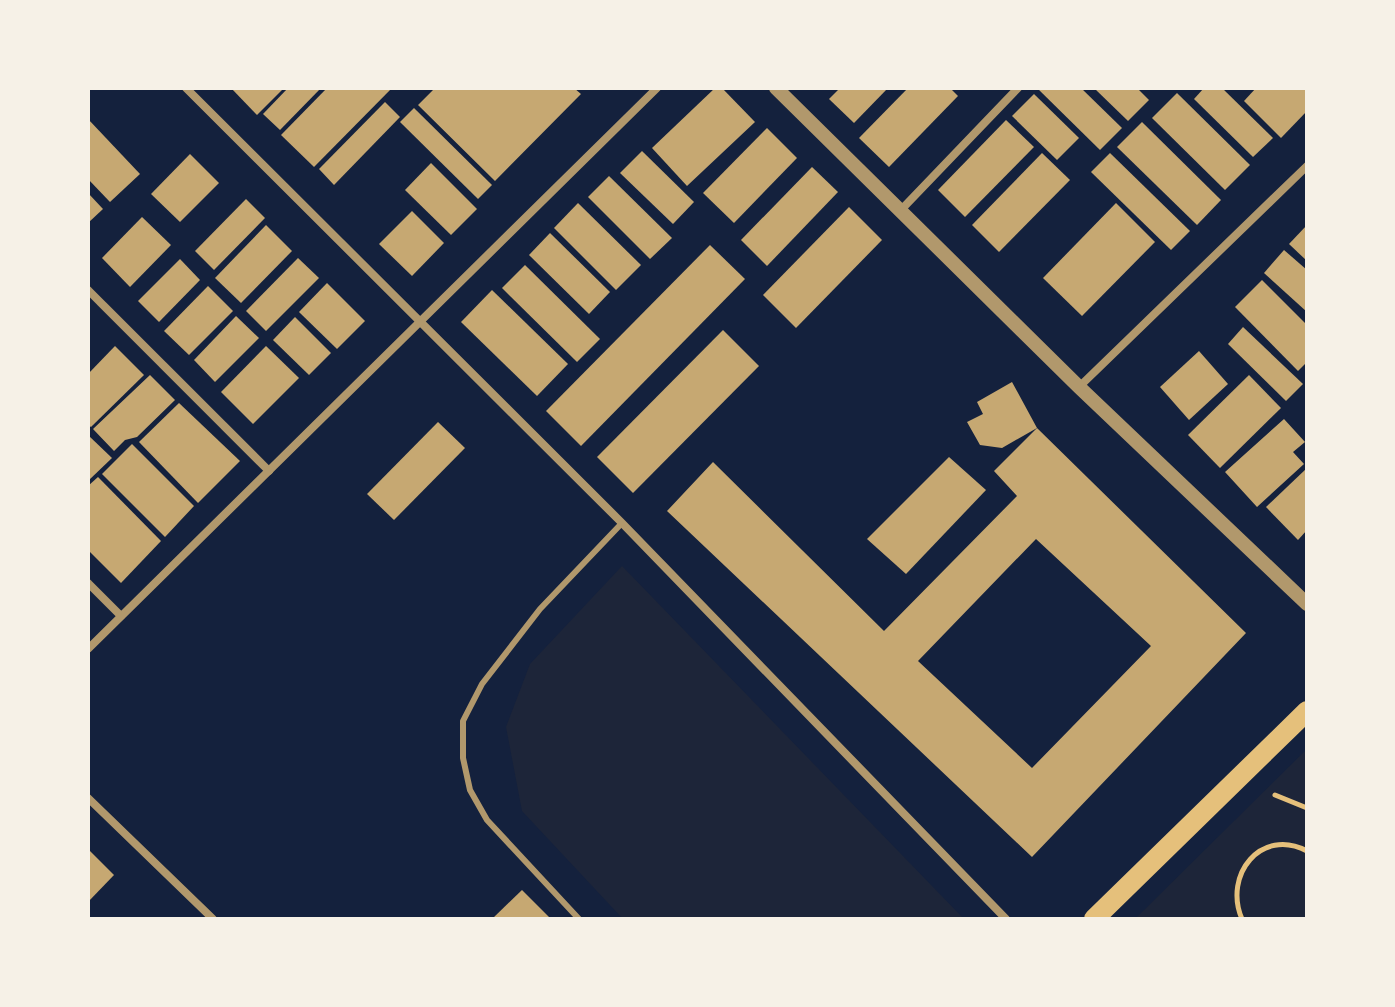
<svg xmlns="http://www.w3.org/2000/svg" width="1395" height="1007" font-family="Commissioner,sans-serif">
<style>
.green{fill:#1d2539}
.building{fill:#c6a872;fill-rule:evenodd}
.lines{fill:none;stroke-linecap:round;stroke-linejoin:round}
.path{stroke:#e5c07b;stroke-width:5}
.service{stroke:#b1986c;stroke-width:6}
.minor{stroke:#b1986c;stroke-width:8}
.tertiary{stroke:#b1986c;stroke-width:14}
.primary{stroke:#e5c07b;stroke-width:20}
</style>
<rect width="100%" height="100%" fill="#14213d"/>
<g class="green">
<path d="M 622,566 L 964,919 L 623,919 L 522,811 L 506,727 L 530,664 Z"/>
<path d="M 1307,749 L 1307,919 L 1135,919 Z"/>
</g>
<g class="building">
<path d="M 231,88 L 284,88 L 257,115 Z"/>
<path d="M 288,88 L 321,88 L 280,130 L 263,114 Z"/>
<path d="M 327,88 L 392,88 L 314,167 L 281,135 Z"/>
<path d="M 431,88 L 574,88 L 581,94 L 495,181 L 418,105 L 433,90 Z"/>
<path d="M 715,88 L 722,88 L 755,122 L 687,186 L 652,148 Z"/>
<path d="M 840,88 L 888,88 L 854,123 L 829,99 Z"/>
<path d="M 908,88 L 950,88 L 958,96 L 889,167 L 859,138 Z"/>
<path d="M 1037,88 L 1081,88 L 1122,128 L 1100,150 Z"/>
<path d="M 1094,88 L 1137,88 L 1149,100 L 1128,121 Z"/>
<path d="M 1204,88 L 1222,88 L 1273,138 L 1253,157 L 1194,99 Z"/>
<path d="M 1256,88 L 1307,88 L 1307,111 L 1281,138 L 1244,101 Z"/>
<path d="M 1177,93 L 1250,165 L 1225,190 L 1152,118 Z"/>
<path d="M 1034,94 L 1079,138 L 1057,160 L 1012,116 Z"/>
<path d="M 385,102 L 400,117 L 334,185 L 319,169 Z"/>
<path d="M 414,108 L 492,185 L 478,199 L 400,122 Z"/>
<path d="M 88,119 L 140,174 L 110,202 L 88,179 Z"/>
<path d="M 1006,120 L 1034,147 L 965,217 L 938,190 Z"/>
<path d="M 1142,122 L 1221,200 L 1197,225 L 1117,147 Z"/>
<path d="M 767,128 L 797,158 L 734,223 L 703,193 Z"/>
<path d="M 642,151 L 694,202 L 673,224 L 620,173 Z"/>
<path d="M 1042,153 L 1070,180 L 999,252 L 972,225 Z"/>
<path d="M 1110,153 L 1190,231 L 1171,250 L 1091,172 Z"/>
<path d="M 190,154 L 219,183 L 180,222 L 151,194 Z"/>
<path d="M 431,163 L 477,209 L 451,235 L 405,190 Z"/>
<path d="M 812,167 L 838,192 L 767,266 L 741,240 Z"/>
<path d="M 609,176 L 672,238 L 650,259 L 588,197 Z"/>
<path d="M 88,193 L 103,209 L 88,223 Z"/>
<path d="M 246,199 L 265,218 L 214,270 L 195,251 Z"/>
<path d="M 578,203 L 641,265 L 616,290 L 554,228 Z"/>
<path d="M 1116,203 L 1155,242 L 1082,316 L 1043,278 Z"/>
<path d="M 849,207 L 882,240 L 796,328 L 763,295 Z"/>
<path d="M 412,211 L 444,243 L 412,276 L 379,244 Z"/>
<path d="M 142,217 L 171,245 L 130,287 L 102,258 Z"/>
<path d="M 266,225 L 292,251 L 241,303 L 215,278 Z"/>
<path d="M 1307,225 L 1307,261 L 1289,244 Z"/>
<path d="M 550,233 L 610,292 L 589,314 L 529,255 Z"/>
<path d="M 710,245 L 745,279 L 581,446 L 546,411 Z"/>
<path d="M 1284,250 L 1307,270 L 1307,312 L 1264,273 Z"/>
<path d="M 298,258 L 319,278 L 266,331 L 246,311 Z"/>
<path d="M 180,259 L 200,280 L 159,322 L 138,301 Z"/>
<path d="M 525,265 L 600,339 L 577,362 L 502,288 Z"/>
<path d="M 1262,280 L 1307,325 L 1307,362 L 1298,371 L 1235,307 Z"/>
<path d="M 327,283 L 365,321 L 337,349 L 299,312 Z"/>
<path d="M 208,286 L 233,311 L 189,355 L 164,331 Z"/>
<path d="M 492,290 L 568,364 L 537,396 L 461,322 Z"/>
<path d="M 236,316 L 259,338 L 215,382 L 194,360 Z"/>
<path d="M 295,317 L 331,353 L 309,375 L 273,340 Z"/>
<path d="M 1243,327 L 1303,384 L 1286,401 L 1228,344 Z"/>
<path d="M 723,330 L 759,366 L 633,493 L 597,457 Z"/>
<path d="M 115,346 L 144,375 L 91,427 L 88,425 L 88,374 Z"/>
<path d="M 266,346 L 299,378 L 253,424 L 221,392 Z"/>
<path d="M 1199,351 L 1228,384 L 1189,420 L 1160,387 Z"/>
<path d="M 150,375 L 175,400 L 137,437 L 125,440 L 114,451 L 93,429 Z"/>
<path d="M 1249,375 L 1281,408 L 1220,468 L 1188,435 Z"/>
<path d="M 1012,382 L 1037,428 L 1002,448 L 980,445 L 967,422 L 983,414 L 977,402 Z"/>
<path d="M 179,403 L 240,461 L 198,503 L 139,442 Z"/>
<path d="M 1284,419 L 1305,442 L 1293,452 L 1304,464 L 1257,507 L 1225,472 Z"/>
<path d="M 438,422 L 465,448 L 394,520 L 367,494 Z"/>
<path d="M 1037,428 L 1246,633 L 1032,857 L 667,511 L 713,462 L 884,631 L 1017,496 L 994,471 ZM 1036,539 L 1151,646 L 1032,768 L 918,661 Z"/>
<path d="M 88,435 L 112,458 L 88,481 Z"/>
<path d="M 132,444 L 194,506 L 165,537 L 102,474 Z"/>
<path d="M 949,457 L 986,490 L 906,574 L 867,539 Z"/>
<path d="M 1307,468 L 1307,530 L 1298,540 L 1266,507 Z"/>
<path d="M 98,477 L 161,541 L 121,583 L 88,550 L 88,486 Z"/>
<path d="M 88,849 L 114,875 L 88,902 Z"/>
<path d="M 522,890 L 551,919 L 492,919 Z"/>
</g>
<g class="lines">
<g class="path">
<path d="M 1275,795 L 1307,808"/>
<path d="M 1242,919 C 1223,875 1261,827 1307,851"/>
</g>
<path class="service" d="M 579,919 L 487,820 L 470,790 L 463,758 L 463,721 L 482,684 L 540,609 L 622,523"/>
<g class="minor">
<path d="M 186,88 L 622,523 L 1006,919"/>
<path d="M 900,211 L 1018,88"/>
<path d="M 88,290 L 269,471"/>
<path d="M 1079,387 L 1307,166"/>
<path d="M 88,583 L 121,616"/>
<path d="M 88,649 L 657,88"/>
<path d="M 88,798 L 213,919"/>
</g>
<path class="tertiary" d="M 776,88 L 1079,387 L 1307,604"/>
<path class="primary" d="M 1094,919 L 1307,711"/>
</g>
<rect width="1395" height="1007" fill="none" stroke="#f6f1e7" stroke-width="180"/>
</svg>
